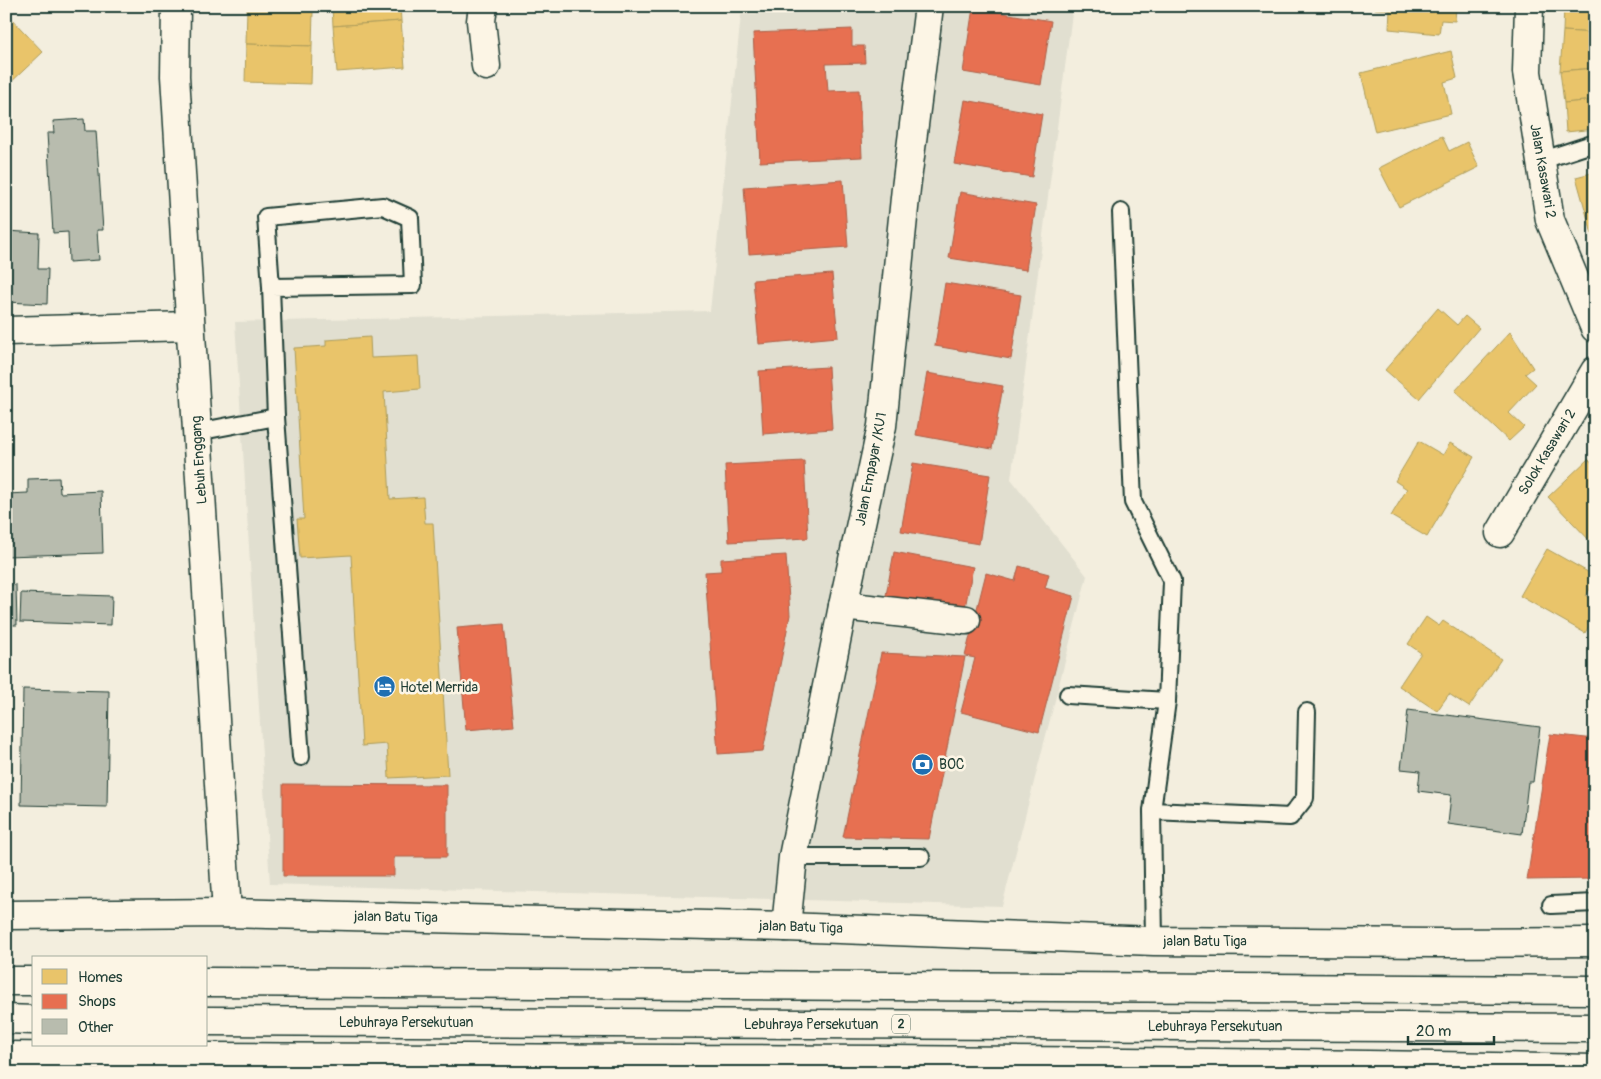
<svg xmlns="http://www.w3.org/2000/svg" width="1601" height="1079" font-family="Pangolin,sans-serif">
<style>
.built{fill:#e1dfd0}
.homes{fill:#e9c46a;stroke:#ac9c5a}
.shops{fill:#e76f51;stroke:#ab6048}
.building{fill:#b8bcae;stroke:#1f3d34}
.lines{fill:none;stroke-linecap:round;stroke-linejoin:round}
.lane-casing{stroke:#1f3d34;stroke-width:20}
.street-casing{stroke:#1f3d34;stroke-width:31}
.secondary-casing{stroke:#1f3d34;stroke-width:31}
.highway-casing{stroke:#1f3d34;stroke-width:31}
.lane{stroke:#fcf5e5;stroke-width:16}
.street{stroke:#fcf5e5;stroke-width:28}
.secondary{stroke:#fcf5e5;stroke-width:28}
.highway{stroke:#fcf5e5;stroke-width:28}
.labels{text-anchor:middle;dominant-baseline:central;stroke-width:5;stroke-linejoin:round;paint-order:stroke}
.shield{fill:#fcf5e5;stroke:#617469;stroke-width:1}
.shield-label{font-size:12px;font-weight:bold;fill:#1f3d34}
.street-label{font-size:14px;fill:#1f3d34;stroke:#fcf5e5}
.poi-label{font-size:14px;fill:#1f3d34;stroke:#fcf5e5;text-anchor:start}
</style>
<rect width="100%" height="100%" fill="#f3eede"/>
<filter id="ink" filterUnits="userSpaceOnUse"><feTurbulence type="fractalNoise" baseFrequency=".02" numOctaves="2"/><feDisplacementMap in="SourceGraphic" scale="10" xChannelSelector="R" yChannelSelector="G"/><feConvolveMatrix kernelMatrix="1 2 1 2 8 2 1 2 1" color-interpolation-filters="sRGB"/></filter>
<g filter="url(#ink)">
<path class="built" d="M 859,6 L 1073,6 L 1011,479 L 1087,576 L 1002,906 L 270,884 L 235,322 L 710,311 L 741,15 Z"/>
<g class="homes">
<path d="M 332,6 L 400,6 L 401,21 L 333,26 Z"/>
<path d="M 1376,6 L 1456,6 L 1455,21 L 1441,20 L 1439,34 L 1389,29 L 1390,10 L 1375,9 Z"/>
<path d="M 1564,6 L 1595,6 L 1595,33 L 1563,31 Z"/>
<path d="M 247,9 L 313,11 L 312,46 L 246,44 Z"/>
<path d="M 6,13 L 43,52 L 6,87 Z"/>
<path d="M 401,21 L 405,67 L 337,72 L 333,26 Z"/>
<path d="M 1563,31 L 1595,33 L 1595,68 L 1560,71 Z"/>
<path d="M 246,44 L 312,46 L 311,84 L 245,82 Z"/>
<path d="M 1451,51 L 1457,78 L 1444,82 L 1451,114 L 1375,132 L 1361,73 Z"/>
<path d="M 1595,68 L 1595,100 L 1564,103 L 1560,71 Z"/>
<path d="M 1595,100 L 1595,129 L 1566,132 L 1564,103 Z"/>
<path d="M 1442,136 L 1449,151 L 1467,142 L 1479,167 L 1399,207 L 1379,168 Z"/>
<path d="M 1595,172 L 1595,233 L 1592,234 L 1576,177 Z"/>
<path d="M 1438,308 L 1457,325 L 1465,316 L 1479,328 L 1419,399 L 1385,370 Z"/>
<path d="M 1510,332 L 1533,368 L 1525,374 L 1536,384 L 1509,413 L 1524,427 L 1509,441 L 1455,391 Z"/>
<path d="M 370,337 L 371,358 L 418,356 L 420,389 L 384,392 L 390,499 L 423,497 L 425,523 L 433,523 L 448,775 L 389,778 L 387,744 L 362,746 L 351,555 L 300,558 L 297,519 L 304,519 L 294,348 L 326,346 L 326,340 Z"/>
<path d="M 1419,441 L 1443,455 L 1450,443 L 1474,457 L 1427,537 L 1391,516 L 1407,489 L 1395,481 Z"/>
<path d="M 1588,459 L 1595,466 L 1595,546 L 1548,497 Z"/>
<path d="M 1547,549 L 1595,576 L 1595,580 L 1586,596 L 1595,602 L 1595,615 L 1585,633 L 1520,596 Z"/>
<path d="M 1426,617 L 1439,626 L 1443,621 L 1501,659 L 1469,707 L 1449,694 L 1437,711 L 1399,686 L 1421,653 L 1408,644 Z"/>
</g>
<g class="shops">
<path d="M 973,8 L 1051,21 L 1041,85 L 963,72 Z"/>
<path d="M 852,29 L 852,46 L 864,46 L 865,63 L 826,64 L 828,91 L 859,90 L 862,157 L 760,162 L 753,33 Z"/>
<path d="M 965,100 L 1042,114 L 1032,177 L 954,164 Z"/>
<path d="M 843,180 L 848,247 L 749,254 L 744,187 Z"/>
<path d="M 960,192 L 1036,205 L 1026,270 L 949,258 Z"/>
<path d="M 832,274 L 838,337 L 759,344 L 753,280 Z"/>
<path d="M 945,283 L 1021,295 L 1011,359 L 935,346 Z"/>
<path d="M 828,367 L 832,429 L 763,434 L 759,371 Z"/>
<path d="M 927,373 L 1003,386 L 992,449 L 916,435 Z"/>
<path d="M 804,461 L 808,538 L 729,542 L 725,465 Z"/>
<path d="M 913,463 L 990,475 L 979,544 L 901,531 Z"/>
<path d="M 894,552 L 973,567 L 960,633 L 882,617 Z"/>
<path d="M 786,555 L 790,615 L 763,751 L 718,754 L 705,572 L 721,571 L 721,559 Z"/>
<path d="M 1019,566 L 1049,574 L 1045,588 L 1074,596 L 1039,732 L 961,712 L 975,658 L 965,656 L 986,573 L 1015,581 Z"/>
<path d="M 504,624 L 514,726 L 466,730 L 457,628 Z"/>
<path d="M 881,653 L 965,657 L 929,839 L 843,837 Z"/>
<path d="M 1550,734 L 1595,739 L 1595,879 L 1527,880 Z"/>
<path d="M 283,784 L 447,785 L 447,857 L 394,857 L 394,876 L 283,876 Z"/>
</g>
<g class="building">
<path d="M 84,119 L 85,131 L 96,131 L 103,230 L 97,230 L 99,260 L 69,262 L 68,232 L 53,233 L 47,133 L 54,133 L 53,121 Z"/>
<path d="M 6,231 L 39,233 L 38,269 L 48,269 L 47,304 L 6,302 Z"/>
<path d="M 59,478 L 60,493 L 101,491 L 103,553 L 6,556 L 6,494 L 28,493 L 28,479 Z"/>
<path d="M 6,585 L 16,585 L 17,625 L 6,625 Z"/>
<path d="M 21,593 L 112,596 L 111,625 L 20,622 Z"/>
<path d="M 23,689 L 109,691 L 107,807 L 21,805 Z"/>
<path d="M 1408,710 L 1540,727 L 1533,782 L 1528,782 L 1522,834 L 1448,824 L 1451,795 L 1418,791 L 1420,771 L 1401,769 Z"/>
</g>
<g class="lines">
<defs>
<g id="lane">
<path d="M 1540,161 L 1595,143"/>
<path d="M 1121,212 L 1133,502 L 1172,581 L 1167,701 L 1152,811 L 1154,941"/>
<path d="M 271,287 L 413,285 L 410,218 L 383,206 L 266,217 L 271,287 L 276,417"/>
<path d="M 197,432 L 276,417 L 301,757"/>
<path d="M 1068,695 L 1167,701"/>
<path d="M 1152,811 L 1290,817 L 1305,798 L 1307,712"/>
<path d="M 793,857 L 921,857"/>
<path d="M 1551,905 L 1595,903"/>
</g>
<g id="street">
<path d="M 176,6 L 175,76 L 227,913"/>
<path d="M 483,6 L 481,21 L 486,66"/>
<path d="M 1529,6 L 1527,72 L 1550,220 L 1595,328"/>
<path d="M 6,331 L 190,326"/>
<path d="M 1500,533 L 1595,371"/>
<path d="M 843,606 L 966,620"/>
<path d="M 786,927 L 793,857 L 843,606 L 882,426 L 906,188 L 929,6"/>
<path d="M 6,1056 C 536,1059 1065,1058 1595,1069"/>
</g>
<path id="secondary" d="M 6,915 L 227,913 L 786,927 L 1154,941 L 1437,943 L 1595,942"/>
<g id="highway">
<path d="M 6,981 L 34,981"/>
<path d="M 206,982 L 1595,990"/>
<path d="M 6,1019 L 34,1020"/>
<path d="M 206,1021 L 1595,1028"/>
</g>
</defs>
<use href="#lane" class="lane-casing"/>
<use href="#street" class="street-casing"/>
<use href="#secondary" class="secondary-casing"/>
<use href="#highway" class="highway-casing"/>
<use href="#lane" class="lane"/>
<use href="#street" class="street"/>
<use href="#secondary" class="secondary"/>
<use href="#highway" class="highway"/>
</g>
</g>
<defs>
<symbol id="hotel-disc" viewBox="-11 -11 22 22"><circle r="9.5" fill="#1f6fb2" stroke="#fcf5e5"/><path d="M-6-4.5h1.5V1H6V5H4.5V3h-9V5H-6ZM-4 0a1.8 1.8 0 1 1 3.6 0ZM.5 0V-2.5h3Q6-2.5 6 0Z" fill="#fff"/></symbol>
<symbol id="bank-disc" viewBox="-11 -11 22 22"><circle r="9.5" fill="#1f6fb2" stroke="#fcf5e5"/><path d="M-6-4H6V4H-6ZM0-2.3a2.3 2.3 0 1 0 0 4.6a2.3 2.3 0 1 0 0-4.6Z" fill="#fff"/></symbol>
</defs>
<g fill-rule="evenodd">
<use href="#hotel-disc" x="372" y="674" width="25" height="25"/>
<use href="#bank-disc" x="910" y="752" width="25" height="25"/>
</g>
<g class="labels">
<rect class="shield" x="892" y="1014.5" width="18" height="19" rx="4"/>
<g class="shield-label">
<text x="901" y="1024">2</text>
</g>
<g class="street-label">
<text transform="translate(1543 171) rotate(80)">Jalan Kasawari 2</text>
<text transform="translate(1547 452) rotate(-59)">Solok Kasawari 2</text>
<text transform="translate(199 460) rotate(-94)">Lebuh Enggang</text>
<text transform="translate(871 469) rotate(-79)">Jalan Empayar /KU1</text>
<text transform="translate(396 917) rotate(1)">jalan Batu Tiga</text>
<text transform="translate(801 927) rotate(2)">jalan Batu Tiga</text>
<text x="1205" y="941">jalan Batu Tiga</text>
<text x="406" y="1022">Lebuhraya Persekutuan</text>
<text x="811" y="1024">Lebuhraya Persekutuan</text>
<text x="1215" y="1026">Lebuhraya Persekutuan</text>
</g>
<g class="poi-label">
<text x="400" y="687">Hotel Merrida</text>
<text x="939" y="764">BOC</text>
</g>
</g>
<rect width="1601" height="1079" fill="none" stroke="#fcf5e5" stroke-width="25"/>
<rect x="12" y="12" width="1576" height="1054" fill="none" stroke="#1f3d34" stroke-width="2" filter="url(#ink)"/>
<rect x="32" y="956" width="175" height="90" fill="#fcf5e5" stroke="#a4ab9e"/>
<rect x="42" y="969" width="25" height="15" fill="#e9c46a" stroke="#a4ab9e"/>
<text x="78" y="982" font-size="15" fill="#1f3d34">Homes</text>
<rect x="42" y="994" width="25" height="15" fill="#e76f51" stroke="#a4ab9e"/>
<text x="78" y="1006" font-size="15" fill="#1f3d34">Shops</text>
<rect x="42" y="1019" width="25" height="15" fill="#b8bcae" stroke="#a4ab9e"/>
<text x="78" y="1032" font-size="15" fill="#1f3d34">Other</text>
<path d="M1408 1036v8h86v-8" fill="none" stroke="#1f3d34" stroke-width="2.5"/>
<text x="1416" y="1036" font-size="15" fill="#1f3d34" stroke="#fcf5e5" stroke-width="4" paint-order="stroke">20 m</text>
</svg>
